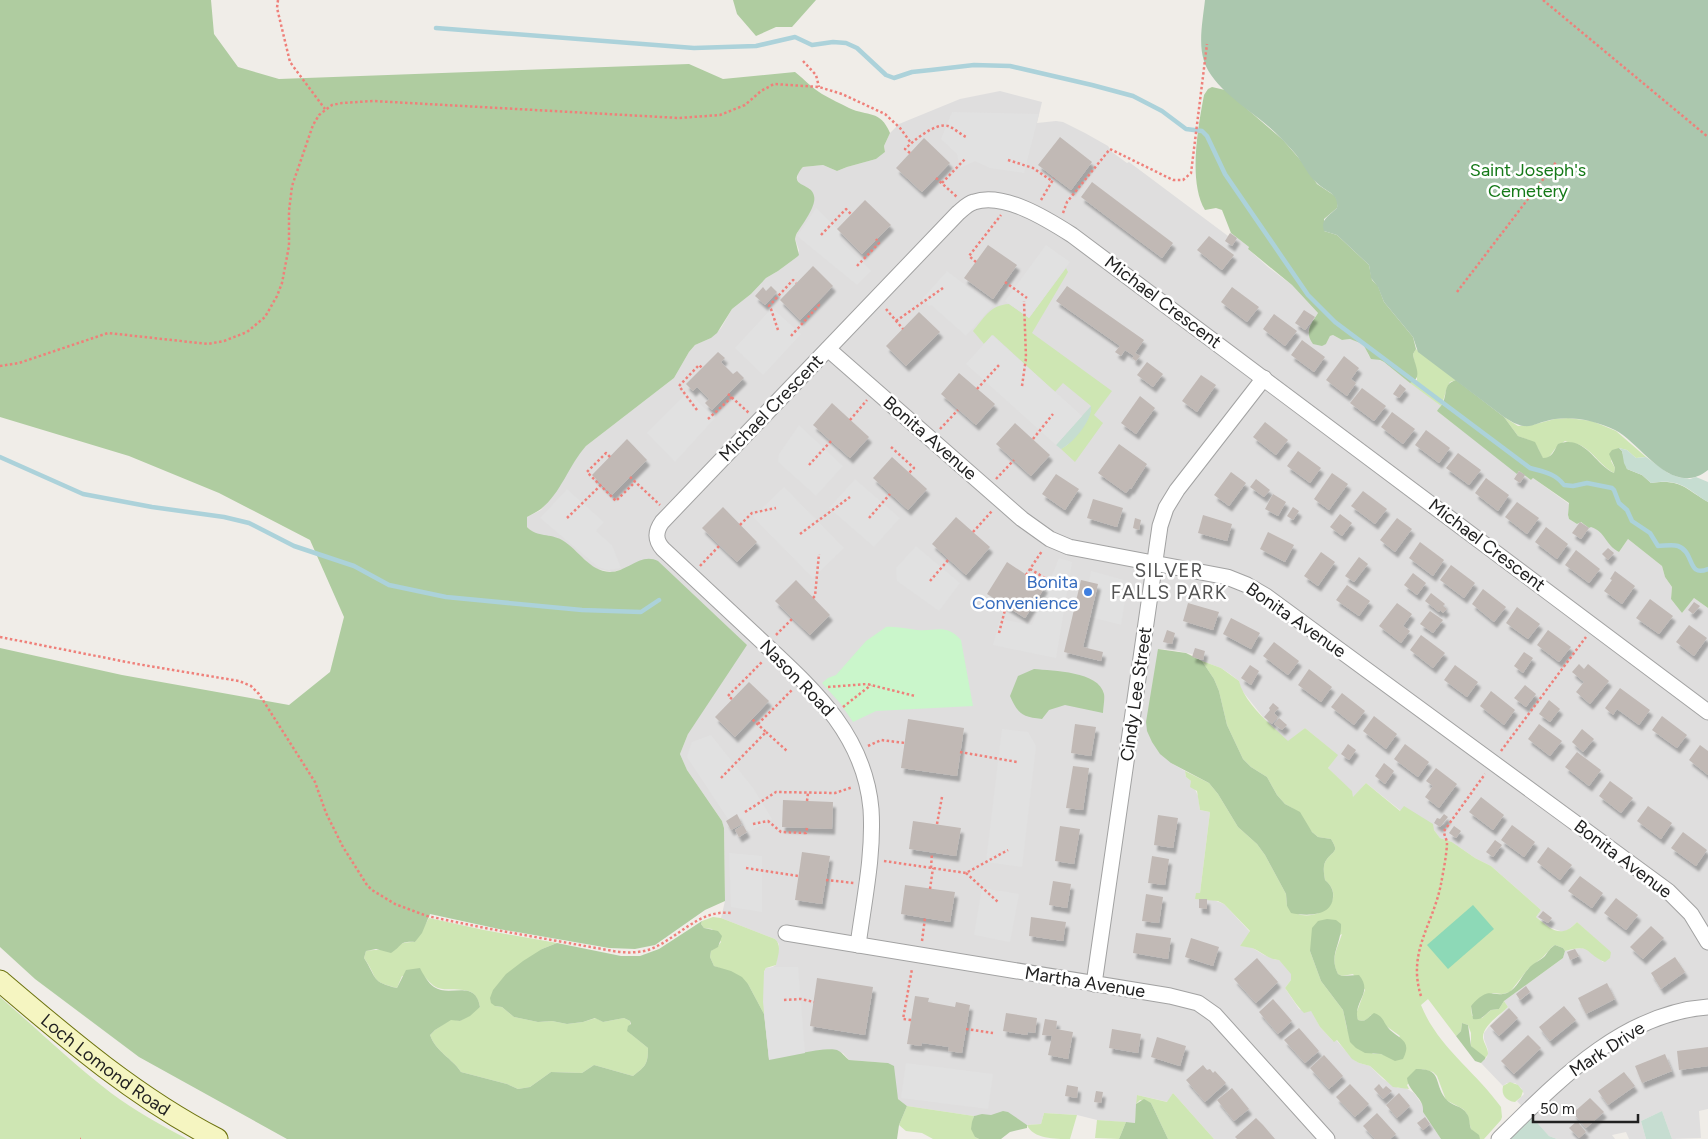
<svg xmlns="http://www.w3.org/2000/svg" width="1708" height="1139" font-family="Figtree,sans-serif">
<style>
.residential{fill:#dfdede}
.grass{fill:#cee6b3;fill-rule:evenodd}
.forest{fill:#afcca0}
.wetland{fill:#c6ddd1}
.cemetery{fill:#abc7ae}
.park{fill:#caf6cb}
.pitch{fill:#8dd9b7}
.parking{fill:#e1e1e1}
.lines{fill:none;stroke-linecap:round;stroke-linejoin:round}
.stream{stroke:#acd2da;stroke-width:4.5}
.building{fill:#c1b9b5;filter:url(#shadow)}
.street-casing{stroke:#a2a2a2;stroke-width:17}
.secondary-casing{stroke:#6c720e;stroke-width:23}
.path{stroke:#ef807a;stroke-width:2.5;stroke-dasharray:2.5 2.5;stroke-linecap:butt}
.street{stroke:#fff;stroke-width:15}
.secondary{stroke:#f5f5c1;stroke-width:21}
.shop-dot{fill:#3f7fe0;stroke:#fff;stroke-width:2}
.labels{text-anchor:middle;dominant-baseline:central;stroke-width:5;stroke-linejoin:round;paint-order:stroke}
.park-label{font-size:18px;fill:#157918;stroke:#fff}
.street-label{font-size:18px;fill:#212121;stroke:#fff}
.shop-label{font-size:18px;fill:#366cbe;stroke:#fff;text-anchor:end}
.neighbourhood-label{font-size:19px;letter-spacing:1px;fill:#545454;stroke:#fff}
</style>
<defs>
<filter id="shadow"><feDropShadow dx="3" dy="5.5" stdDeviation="1" flood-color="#0004"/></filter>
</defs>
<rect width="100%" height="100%" fill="#f0ede8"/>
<path class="residential" d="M 1000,91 L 1042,102 L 1037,123 L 1056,121 L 1063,122 L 1085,133 L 1108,146 L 1112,152 L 1127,163 L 1129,162 L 1228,236 L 1231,233 L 1249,247 L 1248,249 L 1268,267 L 1292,285 L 1318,313 L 1309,327 L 1308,332 L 1326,344 L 1330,336 L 1333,335 L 1342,340 L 1350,339 L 1363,343 L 1369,356 L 1384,362 L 1441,406 L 1437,411 L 1517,473 L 1519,471 L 1531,480 L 1533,478 L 1569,504 L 1568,515 L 1569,519 L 1577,524 L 1580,522 L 1601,530 L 1619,552 L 1628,539 L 1662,566 L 1665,577 L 1672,587 L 1671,599 L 1682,613 L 1694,598 L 1708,608 L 1708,1109 L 1699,1111 L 1701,1138 L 1672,1139 L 1662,1111 L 1641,1121 L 1646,1139 L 1629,1139 L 1626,1132 L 1612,1135 L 1615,1139 L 1557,1139 L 1549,1136 L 1517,1101 L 1524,1094 L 1521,1088 L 1515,1083 L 1507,1083 L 1503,1086 L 1481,1063 L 1487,1057 L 1488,1050 L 1484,1039 L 1484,1033 L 1490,1025 L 1508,1007 L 1504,1001 L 1563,958 L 1565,951 L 1581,948 L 1587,949 L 1603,962 L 1611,952 L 1609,951 L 1577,922 L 1568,930 L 1563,932 L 1549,927 L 1536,917 L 1541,910 L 1491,866 L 1475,858 L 1452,842 L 1440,838 L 1434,830 L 1401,811 L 1366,783 L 1353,798 L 1351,791 L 1328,768 L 1337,755 L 1305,728 L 1288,742 L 1263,717 L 1240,688 L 1239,681 L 1230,674 L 1221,668 L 1202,661 L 1192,654 L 1173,650 L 1158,649 L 1171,763 L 1185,771 L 1186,777 L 1191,781 L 1198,796 L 1200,810 L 1210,812 L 1200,893 L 1195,899 L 1211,899 L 1224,904 L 1250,932 L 1240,946 L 1251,947 L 1264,955 L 1276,960 L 1279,960 L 1291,973 L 1291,980 L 1285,988 L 1299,1009 L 1307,1012 L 1311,1010 L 1320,1027 L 1333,1041 L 1336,1040 L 1353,1059 L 1359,1063 L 1370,1066 L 1383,1079 L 1398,1088 L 1404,1087 L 1414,1093 L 1424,1107 L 1423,1112 L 1441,1139 L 1214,1139 L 1173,1093 L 1168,1102 L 1137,1095 L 1135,1123 L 1097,1120 L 1077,1115 L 1044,1113 L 1041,1124 L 1027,1125 L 1008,1113 L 991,1115 L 977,1115 L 974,1116 L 907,1106 L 898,1099 L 888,1063 L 849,1060 L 843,1053 L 828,1049 L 769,1060 L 764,1014 L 764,972 L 776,965 L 779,944 L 775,939 L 721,918 L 725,901 L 724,828 L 722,821 L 687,770 L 680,754 L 688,734 L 623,569 L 612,572 L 597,569 L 589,564 L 570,546 L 533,533 L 527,527 L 527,517 L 541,510 L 553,495 L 578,455 L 586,446 L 674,378 L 689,352 L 695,345 L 711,338 L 721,328 L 732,309 L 751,294 L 766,278 L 778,271 L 797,257 L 799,250 L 795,239 L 796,235 L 810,211 L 810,189 L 800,184 L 797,180 L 798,173 L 803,167 L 823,165 L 837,171 L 847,167 L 876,159 L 885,152 L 884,146 L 890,133 L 899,124 L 960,99 Z"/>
<g class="grass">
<path d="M 1066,268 L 1068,272 L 1032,333 L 1112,391 L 1094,415 L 1103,423 L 1075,462 L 1061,449 C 1075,442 1083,424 1091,411 L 1091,406 L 1063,383 L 1055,392 L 993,335 L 984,344 L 973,331 C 984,318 990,305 1009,304 L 1029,318 Z"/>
<path d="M 1416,349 L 1456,380 L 1450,382 C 1445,390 1445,398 1441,406 L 1410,383 L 1417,380 L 1417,378 L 1413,354 Z"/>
<path d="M 1504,417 L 1518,426 L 1532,425 L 1555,419 L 1568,418 L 1592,421 L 1616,431 L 1646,457 L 1636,458 L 1627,450 L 1619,448 L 1611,461 L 1615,468 L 1614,473 C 1602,467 1594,453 1582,446 C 1577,443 1570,443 1565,441 C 1562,443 1558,446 1555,449 C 1551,454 1550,458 1543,459 L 1538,448 L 1529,440 L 1518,436 Z"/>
<path d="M 1202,661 L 1221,668 L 1239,681 C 1244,703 1272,726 1288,741 L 1305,728 L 1338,755 L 1328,768 L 1352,791 L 1353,797 L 1366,783 L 1400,811 L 1404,806 L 1433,824 L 1434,830 L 1440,838 L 1452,842 L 1475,858 L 1491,866 L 1541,910 L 1536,917 C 1552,930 1561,939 1577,922 L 1611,952 L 1610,958 L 1605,962 C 1585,954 1592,943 1565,951 L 1563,948 L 1555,945 L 1552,947 L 1543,957 L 1528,969 L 1510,992 L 1502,994 L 1493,993 L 1471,1006 L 1472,1016 L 1482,1018 L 1491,1010 L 1499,1009 L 1504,1001 L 1508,1007 C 1500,1015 1482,1026 1483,1038 C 1484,1044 1488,1048 1488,1054 L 1485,1059 L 1471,1046 L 1471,1033 L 1468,1025 L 1462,1023 L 1461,1031 L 1456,1036 L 1428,999 L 1421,1005 C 1437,1046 1476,1072 1501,1107 L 1502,1117 L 1501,1120 L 1484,1139 L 1480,1139 L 1471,1129 L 1467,1114 L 1463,1109 L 1446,1100 L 1437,1076 L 1433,1072 L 1422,1069 L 1407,1085 L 1409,1089 L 1393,1087 L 1370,1066 L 1359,1063 L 1352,1059 L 1337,1040 L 1334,1042 L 1320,1027 L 1311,1011 L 1304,1013 C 1296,1005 1291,996 1285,988 L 1291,980 L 1291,974 L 1279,960 C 1269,960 1261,951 1252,948 C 1248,947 1244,947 1240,946 L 1250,931 L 1224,904 L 1218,901 L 1195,899 L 1196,893 L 1200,893 L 1210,812 L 1200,810 L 1197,791 L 1190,787 L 1191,781 L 1186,777 L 1185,771 L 1209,783 L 1218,794 L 1238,827 L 1257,844 L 1265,855 L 1286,894 L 1287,906 C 1291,909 1296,914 1301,915 C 1323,919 1346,898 1325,880 C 1324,873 1322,865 1327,859 C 1334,850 1339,852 1331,839 L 1318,837 L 1312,832 L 1292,808 L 1285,804 L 1277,795 L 1267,777 L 1251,767 L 1243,759 L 1227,725 L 1219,691 L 1214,679 ZM 1342,934 C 1337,949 1330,960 1338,974 L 1342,976 L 1353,974 L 1365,990 L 1356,1014 L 1358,1020 C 1364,1022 1367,1020 1371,1015 L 1400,1036 L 1387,1056 L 1381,1054 L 1373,1054 L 1347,1029 L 1343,1010 L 1321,981 L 1310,951 Z"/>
<path d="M 713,917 L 721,918 L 775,939 C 782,945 778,956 776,965 L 766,968 L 764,972 L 764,1014 L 748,984 L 722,969 L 714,966 L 710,957 L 711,951 L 718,946 L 721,942 L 712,929 L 704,928 L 701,924 L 702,921 Z"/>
<path d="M 429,918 L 484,930 L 557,943 L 542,949 L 495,1006 L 502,1007 L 514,1017 L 538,1022 L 552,1021 L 567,1024 L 583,1022 L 596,1018 L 603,1022 L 624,1018 L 630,1021 L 631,1034 L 648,1048 C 648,1064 646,1066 633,1076 L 594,1065 L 582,1073 L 551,1072 L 530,1087 L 518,1089 L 507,1084 L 461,1072 C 452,1058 436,1052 430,1035 L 435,1030 L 451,1019 L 460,1021 L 480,1007 C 476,982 455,993 438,988 C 432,986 427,979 423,975 L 402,976 L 397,988 C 369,981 379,979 364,958 L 366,951 C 376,949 385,951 395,950 C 400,942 406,942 415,942 Z"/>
<path d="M 0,997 C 37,1029 72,1063 111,1093 C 135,1111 161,1125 187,1139 L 0,1139 Z"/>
<path d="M 1510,1082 L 1518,1085 L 1523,1091 L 1521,1097 L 1515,1102 C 1506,1101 1501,1095 1503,1086 Z"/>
<path d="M 1173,1093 L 1214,1139 L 1168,1139 L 1151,1103 L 1140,1100 L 1136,1104 L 1137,1095 L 1167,1102 Z"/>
<path d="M 907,1106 L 974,1116 L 973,1119 L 975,1137 L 979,1139 L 933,1139 L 922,1133 L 906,1131 L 899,1125 Z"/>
<path d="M 1044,1113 L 1077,1115 L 1070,1139 C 1055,1139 1033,1139 1027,1125 L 1041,1124 Z"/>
<path d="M 1097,1120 L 1126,1122 L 1119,1139 L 1095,1138 Z"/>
</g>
<g class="forest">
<path d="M 0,0 L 211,0 L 214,34 L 238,67 L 279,79 L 689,64 L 723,79 L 795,72 C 804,79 812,88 822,94 C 831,99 841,104 849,108 C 868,117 880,109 890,133 L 884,146 L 885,152 L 876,159 L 847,167 L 837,171 L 823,165 L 803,167 C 785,188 812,182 814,196 C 817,206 801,226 796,235 L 795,239 L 799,255 L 797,257 L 778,271 L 766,278 L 751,294 L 732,309 L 717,333 L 711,338 L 695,345 L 689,352 L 674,378 L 586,446 C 569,465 561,493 541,509 C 537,512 532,514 527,517 L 527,527 C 538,538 550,533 562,540 C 579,550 589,571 610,572 C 627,572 641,552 658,561 L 747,645 L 688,734 L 680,754 L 687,770 L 722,821 L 724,828 L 725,901 L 705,910 L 655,945 L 635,949 L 609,948 L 499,929 L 430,914 L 422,933 L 415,942 C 398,941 403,946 391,953 L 376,949 L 366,951 L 364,958 C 377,978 371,982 397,988 L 406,970 L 420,968 C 423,974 428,983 434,987 C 450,998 475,978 480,1007 L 470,1016 L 460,1021 L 451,1020 L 435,1030 L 430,1035 C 436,1052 452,1058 461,1072 L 507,1084 L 518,1089 L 530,1087 L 551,1072 L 582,1073 L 594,1065 L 633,1076 C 646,1066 648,1064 648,1048 L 627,1031 L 628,1026 L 631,1024 L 630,1021 L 624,1018 L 603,1022 L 595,1018 L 583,1022 L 567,1024 L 552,1021 L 538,1022 L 514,1017 L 502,1007 L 495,1006 L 491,1003 L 490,998 L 493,990 L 506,974 L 523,961 L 542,949 L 557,943 L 621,956 L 640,956 L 659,949 L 702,921 L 701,924 L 704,928 L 718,931 L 722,936 L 718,947 L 711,951 L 710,957 L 714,966 L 731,971 L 742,977 L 748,984 L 764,1014 L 769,1059 C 783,1057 827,1046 837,1050 C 842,1052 845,1057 849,1060 L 888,1063 L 894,1066 L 898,1099 L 907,1106 L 899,1125 L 897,1139 L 287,1139 L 139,1057 L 35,979 L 0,947 L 0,648 L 122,675 L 289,705 L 330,672 L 344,617 L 310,540 L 219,493 L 129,456 L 0,417 Z"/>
<path d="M 733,0 L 816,0 L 792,27 L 776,27 L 756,36 L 737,14 Z"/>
<path d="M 1212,87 L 1225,90 L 1283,140 L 1303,163 L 1317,184 L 1335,196 L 1338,202 L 1337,208 L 1324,219 L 1324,231 L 1337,235 L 1369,265 L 1372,280 L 1378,286 L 1384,302 L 1413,337 L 1416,349 L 1413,354 C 1414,364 1424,378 1410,383 L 1384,362 L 1380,360 L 1371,359 L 1363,344 L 1350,339 L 1342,340 L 1333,335 L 1330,336 L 1326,344 L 1322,346 L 1313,344 C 1304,332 1311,324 1318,313 L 1292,285 L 1248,249 L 1249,247 L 1231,233 L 1222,210 L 1216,208 L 1205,210 C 1188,182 1198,127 1204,95 L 1208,89 Z"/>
<path d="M 1456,380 L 1504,417 L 1518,436 L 1535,442 L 1543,458 C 1552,458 1554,451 1558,444 C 1585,434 1594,464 1614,473 L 1615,468 L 1609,454 L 1612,450 L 1619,448 L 1622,451 L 1627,469 L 1642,475 L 1651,483 C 1681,479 1684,488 1708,502 L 1708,608 L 1694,598 L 1682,613 L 1671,599 L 1672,587 L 1665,577 L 1662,566 L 1628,539 L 1619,552 C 1605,545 1606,532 1591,527 L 1589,528 L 1581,522 L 1577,524 L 1569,519 L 1568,515 L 1569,503 L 1533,478 L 1531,480 L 1519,471 L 1517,474 L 1437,411 C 1439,408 1443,404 1444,400 C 1447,391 1444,384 1456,380 Z"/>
<path d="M 1158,649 L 1186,653 L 1202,661 L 1214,679 L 1219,691 L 1227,725 L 1243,759 L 1251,767 L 1267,777 L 1277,795 L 1285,804 L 1300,812 L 1312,832 L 1318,837 L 1331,839 C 1339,852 1334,850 1327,859 C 1322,865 1324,873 1325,880 C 1330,884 1334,890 1333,897 C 1332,917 1306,916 1291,913 L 1287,906 L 1286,894 L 1265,855 L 1257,844 L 1238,827 L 1218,794 L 1209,783 L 1171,763 L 1160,754 L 1152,742 L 1147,731 L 1146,722 Z"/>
<path d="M 1034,669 C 1053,671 1099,671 1104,694 C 1105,699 1103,708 1103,713 L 1065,705 L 1049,710 L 1042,719 C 1022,717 1018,714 1010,696 L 1018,676 Z"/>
<path d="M 1327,919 L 1336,920 L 1341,924 C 1342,944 1328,955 1338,974 L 1342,976 L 1359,975 C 1374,993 1352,1002 1358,1020 C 1366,1023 1368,1017 1374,1013 C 1384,1016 1383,1023 1390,1030 C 1401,1040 1412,1041 1403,1059 L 1395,1061 L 1381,1054 L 1365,1053 L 1356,1048 L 1350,1042 L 1343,1010 L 1321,981 L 1310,951 L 1312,928 L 1318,921 Z"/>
<path d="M 1555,945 L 1563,948 L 1565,951 L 1563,958 L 1504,1001 L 1499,1009 L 1491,1010 C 1485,1014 1482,1021 1473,1019 L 1471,1006 C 1491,983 1492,1000 1509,992 C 1518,987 1522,975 1529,968 C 1533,963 1540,961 1545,956 C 1548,952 1550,948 1555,945 Z"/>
<path d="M 1462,1023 L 1468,1025 L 1471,1046 L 1485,1057 L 1485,1059 L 1481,1063 L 1475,1061 L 1456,1036 L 1461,1031 Z"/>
<path d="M 1416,1069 C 1442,1068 1434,1083 1445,1098 C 1450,1106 1462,1105 1467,1114 C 1470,1118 1469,1124 1471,1129 L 1479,1135 L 1480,1139 L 1441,1139 L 1423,1112 C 1425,1098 1408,1092 1407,1078 Z"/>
<path d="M 1144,1099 L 1151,1103 L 1168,1139 L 1119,1139 L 1126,1122 L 1135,1123 L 1136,1104 Z"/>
<path d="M 1003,1111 L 1008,1112 L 1027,1125 L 1027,1128 L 1010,1132 L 1001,1139 L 979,1139 L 975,1137 L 971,1129 L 972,1122 L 974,1116 L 982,1114 L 991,1115 Z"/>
</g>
<g class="wetland">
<path d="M 1091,406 C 1093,420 1072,444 1061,449 L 1056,445 Z"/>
<path d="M 1619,448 L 1627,450 L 1636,458 L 1646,457 L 1668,473 L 1678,477 L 1690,479 L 1696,477 L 1708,482 L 1708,502 C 1685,488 1681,478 1651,483 L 1642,475 L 1627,469 L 1624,463 L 1622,451 Z"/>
<path d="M 1662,1111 L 1672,1139 L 1646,1139 L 1641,1121 Z"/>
<path d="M 1531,1116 L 1549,1136 L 1557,1139 L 1508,1139 Z"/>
</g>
<path class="cemetery" d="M 1205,0 L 1708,0 L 1708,470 C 1672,499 1641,443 1615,430 C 1597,421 1574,416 1555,419 C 1530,423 1530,434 1504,417 L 1418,352 L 1413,337 L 1384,302 L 1378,287 L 1371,278 L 1369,265 L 1337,235 L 1324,231 C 1320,219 1329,216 1337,208 C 1339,193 1326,192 1317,183 C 1307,175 1302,160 1292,150 C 1284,141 1276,133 1268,126 C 1247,108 1212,87 1204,61 C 1198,43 1203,19 1205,0 Z"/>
<path class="park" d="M 886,627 C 896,626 907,629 917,630 C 935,632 946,623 961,640 L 973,706 L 876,711 L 853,722 L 840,703 L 822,683 L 828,678 L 836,675 L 866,641 Z"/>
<path class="pitch" d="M 1473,905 L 1494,929 L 1448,969 L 1427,945 Z"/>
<g class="parking">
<path d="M 952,112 L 1039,114 L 1024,173 L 990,168 L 975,161 L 960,168 L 957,154 L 941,139 Z"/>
<path d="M 816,208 L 840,232 L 839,236 L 842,242 L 871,271 L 857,285 L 797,236 Z"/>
<path d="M 1046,245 L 1070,262 L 1029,318 L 1005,301 Z"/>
<path d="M 947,271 L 993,306 L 966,336 L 931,305 L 929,306 L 922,299 Z"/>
<path d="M 772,308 L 801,334 L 763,375 L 735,348 Z"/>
<path d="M 992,335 L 1082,416 L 1056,445 L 966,364 Z"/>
<path d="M 688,392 L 715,418 L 675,462 L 647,433 Z"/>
<path d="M 799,425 L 843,466 L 816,496 L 778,462 L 779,454 Z"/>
<path d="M 855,479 L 900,518 L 874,547 L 829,508 Z"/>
<path d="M 784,487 L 844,548 L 813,578 L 753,517 Z"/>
<path d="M 567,489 L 604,522 L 596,531 L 612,545 L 621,568 L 608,570 L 598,567 L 540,518 Z"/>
<path d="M 916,546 L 960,583 L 939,611 L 897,581 L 896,568 Z"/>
<path d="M 1059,558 L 1072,562 L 1056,658 L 993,645 L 1000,619 L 1032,625 Z"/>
<path d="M 1091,571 L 1128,581 L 1121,625 L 1090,617 L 1089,582 Z"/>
<path d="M 1002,729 L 1028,732 L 1036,746 L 1022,867 L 986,862 Z"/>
<path d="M 711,735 L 753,788 L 772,819 L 740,837 L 687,757 L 692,742 Z"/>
<path d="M 729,853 L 762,856 L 762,912 L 731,907 Z"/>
<path d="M 982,888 L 1019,894 L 1010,942 L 974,935 Z"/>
<path d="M 775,967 L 798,967 L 805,1053 L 769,1060 L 763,1002 L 764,972 L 766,968 Z"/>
<path d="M 906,1063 L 993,1074 L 988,1109 L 901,1098 Z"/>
</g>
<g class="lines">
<g class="stream">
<path d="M 436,28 L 694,48 L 756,46 L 795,37 L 812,45 L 833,42 L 846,43 L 857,48 L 886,75 L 894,78 L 912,72 L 931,70 L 974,65 L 1010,66 L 1092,85 L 1133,96 L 1162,111 L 1186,129 L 1202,131 L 1207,136 L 1225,174 L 1308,295 L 1335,322 L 1530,468 C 1544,472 1555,473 1564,485 L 1573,486 L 1587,483 L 1612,488 L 1614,490 L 1619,503 L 1627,510 L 1632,521 L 1650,533 L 1658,546 C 1664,546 1672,544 1678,546 C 1695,552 1687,578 1708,569"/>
<path d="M 0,457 L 83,494 L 152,507 L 224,517 L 249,523 L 294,546 L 354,566 L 389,585 L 446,597 L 582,610 L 641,612 L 659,600"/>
</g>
</g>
<g class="building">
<path d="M 1060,137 L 1092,162 L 1071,190 L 1038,165 Z"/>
<path d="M 924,138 L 950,163 L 922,192 L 896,168 Z"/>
<path d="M 1092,182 L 1173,243 L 1162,258 L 1081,197 Z"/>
<path d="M 865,200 L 891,225 L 862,254 L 837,229 Z"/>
<path d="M 1230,233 L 1237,238 L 1232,246 L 1225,241 Z"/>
<path d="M 1209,236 L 1234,255 L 1222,270 L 1197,250 Z"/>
<path d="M 988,245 L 1017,265 L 993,299 L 964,278 Z"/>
<path d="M 813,266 L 833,286 L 800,320 L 780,300 Z"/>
<path d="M 771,286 L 777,292 L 765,305 L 755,296 L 763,287 L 766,291 Z"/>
<path d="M 1067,286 L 1144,340 L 1135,353 L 1140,356 L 1136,361 L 1132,358 L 1134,356 L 1125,350 L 1121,356 L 1115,352 L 1120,346 L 1056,301 Z"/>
<path d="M 1232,287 L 1259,307 L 1247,322 L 1221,302 Z"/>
<path d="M 1304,310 L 1315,317 L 1305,330 L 1295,323 Z"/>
<path d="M 919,312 L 940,332 L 906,366 L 886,346 Z"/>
<path d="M 1274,314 L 1297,331 L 1285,346 L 1263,329 Z"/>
<path d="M 1302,340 L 1325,357 L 1314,372 L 1291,355 Z"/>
<path d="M 718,352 L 725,358 L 721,362 L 733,374 L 737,371 L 744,378 L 712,410 L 705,403 L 709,399 L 697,387 L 693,391 L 686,384 Z"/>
<path d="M 1344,356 L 1359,368 L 1351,379 L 1356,383 L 1347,396 L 1326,380 Z"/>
<path d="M 1147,362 L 1163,374 L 1153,387 L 1137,375 Z"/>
<path d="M 959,373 L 995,404 L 976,425 L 941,394 Z"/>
<path d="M 1201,375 L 1216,385 L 1197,412 L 1182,401 Z"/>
<path d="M 1400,384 L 1406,389 L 1399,398 L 1393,394 Z"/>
<path d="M 1362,388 L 1386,406 L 1374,421 L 1350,403 Z"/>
<path d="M 1140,396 L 1155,408 L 1136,434 L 1121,423 Z"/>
<path d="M 832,403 L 869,437 L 850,458 L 813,425 Z"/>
<path d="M 1392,412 L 1415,429 L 1403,444 L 1381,427 Z"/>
<path d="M 1265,422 L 1288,440 L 1276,455 L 1253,437 Z"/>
<path d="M 1015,423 L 1050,455 L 1031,476 L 996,444 Z"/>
<path d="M 1426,430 L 1450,448 L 1439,463 L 1415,445 Z"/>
<path d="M 627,439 L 647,460 L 612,495 L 592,475 Z"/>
<path d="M 1119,444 L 1147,464 L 1131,489 L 1130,488 L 1126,493 L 1098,473 Z"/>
<path d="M 1298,451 L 1321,468 L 1310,483 L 1287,466 Z"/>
<path d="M 1458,453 L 1481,470 L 1469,485 L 1446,468 Z"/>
<path d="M 892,457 L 927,489 L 908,510 L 873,478 Z"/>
<path d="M 1519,471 L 1525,475 L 1520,483 L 1514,479 Z"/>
<path d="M 1231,472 L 1246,483 L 1229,506 L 1214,495 Z"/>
<path d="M 1332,473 L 1348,484 L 1329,510 L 1314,499 Z"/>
<path d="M 1056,474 L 1079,489 L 1065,510 L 1042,494 Z"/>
<path d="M 1486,478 L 1509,495 L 1498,511 L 1475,493 Z"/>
<path d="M 1256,479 L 1270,490 L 1264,497 L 1250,487 Z"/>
<path d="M 1363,491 L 1387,509 L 1375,524 L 1351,506 Z"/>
<path d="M 1273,494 L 1286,502 L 1278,516 L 1265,509 Z"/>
<path d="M 1093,499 L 1123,508 L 1117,527 L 1087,518 Z"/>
<path d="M 1517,502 L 1539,518 L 1527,534 L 1505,517 Z"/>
<path d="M 723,507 L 757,542 L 737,562 L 702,528 Z"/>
<path d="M 1293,507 L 1299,511 L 1293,520 L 1287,516 Z"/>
<path d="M 1340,514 L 1352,523 L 1342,536 L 1330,527 Z"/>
<path d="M 1203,515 L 1232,524 L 1227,541 L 1198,533 Z"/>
<path d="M 956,517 L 990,547 L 966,575 L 932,544 Z"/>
<path d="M 1135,518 L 1141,520 L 1139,530 L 1133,528 Z"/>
<path d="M 1397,518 L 1412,529 L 1395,552 L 1380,540 Z"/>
<path d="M 1580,522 L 1589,528 L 1581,539 L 1572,533 Z"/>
<path d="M 1546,527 L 1568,544 L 1557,559 L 1535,542 Z"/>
<path d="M 1268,532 L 1294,545 L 1285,562 L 1260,549 Z"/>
<path d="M 1420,542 L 1444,560 L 1433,576 L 1409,558 Z"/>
<path d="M 1608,548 L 1614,553 L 1608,560 L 1602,554 Z"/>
<path d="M 1576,550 L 1600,569 L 1589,583 L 1565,565 Z"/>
<path d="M 1321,552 L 1335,562 L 1318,586 L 1304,576 Z"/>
<path d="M 1359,557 L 1368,564 L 1354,582 L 1345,576 Z"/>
<path d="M 1007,562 L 1045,587 L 1025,618 L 987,594 Z"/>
<path d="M 1451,565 L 1475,583 L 1464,598 L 1440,580 Z"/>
<path d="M 1615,571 L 1635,586 L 1622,604 L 1604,591 L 1612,580 L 1610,579 Z"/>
<path d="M 1413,573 L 1426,583 L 1417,595 L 1404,585 Z"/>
<path d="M 796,580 L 830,615 L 810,635 L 775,601 Z"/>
<path d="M 1081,580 L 1098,584 L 1083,647 L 1103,652 L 1101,661 L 1064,652 Z"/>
<path d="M 1347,585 L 1370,601 L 1359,616 L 1336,600 Z"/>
<path d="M 1483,589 L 1506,607 L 1494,622 L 1472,604 Z"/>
<path d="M 1431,593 L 1445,604 L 1443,606 L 1447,609 L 1443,613 L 1440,610 L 1439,612 L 1425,601 Z"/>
<path d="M 1650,599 L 1673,616 L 1659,634 L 1636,618 Z"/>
<path d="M 1694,602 L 1700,606 L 1693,614 L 1688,610 Z"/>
<path d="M 1188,603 L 1219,612 L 1213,630 L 1183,621 Z"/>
<path d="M 1397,603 L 1412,614 L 1403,626 L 1410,631 L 1401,643 L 1379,626 Z"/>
<path d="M 1517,607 L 1540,624 L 1528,639 L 1506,623 Z"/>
<path d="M 1430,611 L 1443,620 L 1433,633 L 1420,624 Z"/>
<path d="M 1231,618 L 1260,633 L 1251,649 L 1223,634 Z"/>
<path d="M 1689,625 L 1707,638 L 1694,656 L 1676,642 Z"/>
<path d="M 1167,630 L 1175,633 L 1172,644 L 1163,642 Z"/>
<path d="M 1548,630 L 1571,647 L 1559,662 L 1537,645 Z"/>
<path d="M 1421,635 L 1445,653 L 1433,668 L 1410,650 Z"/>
<path d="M 1274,642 L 1299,661 L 1288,675 L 1263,656 Z"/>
<path d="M 1195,648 L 1205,651 L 1203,660 L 1192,657 Z"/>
<path d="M 1524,652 L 1533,658 L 1523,673 L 1514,666 Z"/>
<path d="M 1579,664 L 1584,669 L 1588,664 L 1609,681 L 1590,704 L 1576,692 L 1584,682 L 1572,672 Z"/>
<path d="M 1250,665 L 1259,671 L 1251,685 L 1241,678 Z"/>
<path d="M 1455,665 L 1478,682 L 1467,697 L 1444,680 Z"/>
<path d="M 1309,669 L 1332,687 L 1321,702 L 1298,685 Z"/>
<path d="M 749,682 L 769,701 L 735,737 L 715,717 Z"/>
<path d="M 1525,685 L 1536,694 L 1526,707 L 1514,698 Z"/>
<path d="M 1620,688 L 1650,710 L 1639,725 L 1617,709 L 1613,715 L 1605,708 Z"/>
<path d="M 1491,691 L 1515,710 L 1504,725 L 1480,706 Z"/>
<path d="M 1342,693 L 1365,711 L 1354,725 L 1331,707 Z"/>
<path d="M 1549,700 L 1560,709 L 1550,722 L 1539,714 Z"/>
<path d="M 1273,703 L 1279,708 L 1274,713 L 1278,717 L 1272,724 L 1264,717 L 1270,710 L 1269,708 Z"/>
<path d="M 1374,716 L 1397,734 L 1386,749 L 1363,731 Z"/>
<path d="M 1662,716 L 1687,735 L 1677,748 L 1652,730 Z"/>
<path d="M 1279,718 L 1287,725 L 1282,730 L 1274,724 Z"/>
<path d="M 908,719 L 964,728 L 957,776 L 901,768 Z"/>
<path d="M 1075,724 L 1096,727 L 1091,756 L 1071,753 Z"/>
<path d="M 1539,724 L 1562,741 L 1550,756 L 1528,739 Z"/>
<path d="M 1582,729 L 1594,739 L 1583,752 L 1572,742 Z"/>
<path d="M 1348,744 L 1356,750 L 1349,760 L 1341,754 Z"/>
<path d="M 1405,744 L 1429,762 L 1418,777 L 1394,759 Z"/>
<path d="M 1700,745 L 1708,751 L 1708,775 L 1689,760 Z"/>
<path d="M 1577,752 L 1601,770 L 1589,786 L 1565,767 Z"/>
<path d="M 1384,763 L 1394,771 L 1385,784 L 1375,776 Z"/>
<path d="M 1073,766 L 1089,768 L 1083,810 L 1066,808 Z"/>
<path d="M 1436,768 L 1457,784 L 1439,808 L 1425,797 L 1433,786 L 1426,781 Z"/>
<path d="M 1610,781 L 1633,798 L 1621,813 L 1599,796 Z"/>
<path d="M 1481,797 L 1504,815 L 1493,830 L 1469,812 Z"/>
<path d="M 783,800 L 833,802 L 832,829 L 782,827 Z"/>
<path d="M 1648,806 L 1672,823 L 1661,839 L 1637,821 Z"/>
<path d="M 737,814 L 742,824 L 731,830 L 726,821 Z"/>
<path d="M 1444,814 L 1448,817 L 1440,827 L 1434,823 L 1437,818 L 1440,819 Z"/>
<path d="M 1158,815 L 1178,818 L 1173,848 L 1154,845 Z"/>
<path d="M 913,821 L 961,828 L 956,856 L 909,849 Z"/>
<path d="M 743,825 L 747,832 L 739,837 L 735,830 Z"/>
<path d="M 1512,825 L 1535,842 L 1524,857 L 1501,840 Z"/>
<path d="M 1060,826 L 1080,829 L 1074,864 L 1055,861 Z"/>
<path d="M 1454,826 L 1461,831 L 1456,838 L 1449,833 Z"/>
<path d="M 1683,832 L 1707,850 L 1696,866 L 1671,848 Z"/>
<path d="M 1495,840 L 1502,845 L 1493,857 L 1486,852 Z"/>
<path d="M 1548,847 L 1572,865 L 1560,880 L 1537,862 Z"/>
<path d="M 802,852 L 830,856 L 822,904 L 795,900 Z"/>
<path d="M 1152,856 L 1169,859 L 1165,885 L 1148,883 Z"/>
<path d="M 1580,876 L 1603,893 L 1592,908 L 1568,891 Z"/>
<path d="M 1053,881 L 1071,884 L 1067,908 L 1049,905 Z"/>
<path d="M 905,885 L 955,892 L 950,922 L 901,914 Z"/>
<path d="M 1146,894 L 1163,897 L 1159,923 L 1142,921 Z"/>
<path d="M 1616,898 L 1638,915 L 1626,930 L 1604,913 Z"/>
<path d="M 1199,899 L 1207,899 L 1207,909 L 1199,908 Z"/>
<path d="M 1543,911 L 1552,918 L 1548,923 L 1538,917 Z"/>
<path d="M 1031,917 L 1066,922 L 1063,941 L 1029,936 Z"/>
<path d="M 1651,926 L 1664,938 L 1643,959 L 1630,947 Z"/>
<path d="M 1136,933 L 1171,938 L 1168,959 L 1133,953 Z"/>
<path d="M 1191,938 L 1219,947 L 1213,966 L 1185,957 Z"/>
<path d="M 1575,949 L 1579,956 L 1570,960 L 1567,952 Z"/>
<path d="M 1675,957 L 1685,972 L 1661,989 L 1651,973 Z"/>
<path d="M 1257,958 L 1278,982 L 1256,1003 L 1234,979 Z"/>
<path d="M 817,978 L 873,987 L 865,1035 L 810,1026 Z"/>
<path d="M 1607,983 L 1615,999 L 1586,1014 L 1578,998 Z"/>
<path d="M 1526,986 L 1530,992 L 1520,1000 L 1516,994 Z"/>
<path d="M 915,996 L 929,998 L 928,1002 L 955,1007 L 956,1002 L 970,1005 L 962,1053 L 948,1051 L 949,1047 L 922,1043 L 921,1046 L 907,1044 Z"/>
<path d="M 1273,999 L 1292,1021 L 1278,1034 L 1259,1012 Z"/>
<path d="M 1564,1006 L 1576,1020 L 1550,1041 L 1539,1027 Z"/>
<path d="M 1509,1008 L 1518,1018 L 1499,1036 L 1490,1026 Z"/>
<path d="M 1006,1013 L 1037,1018 L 1035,1033 L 1028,1032 L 1027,1035 L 1003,1031 Z"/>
<path d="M 1045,1019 L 1057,1021 L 1056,1029 L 1073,1032 L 1068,1059 L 1048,1055 L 1052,1036 L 1042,1035 Z"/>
<path d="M 1299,1028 L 1319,1051 L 1305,1063 L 1284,1040 Z"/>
<path d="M 1112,1029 L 1141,1034 L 1138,1053 L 1109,1048 Z"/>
<path d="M 1528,1035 L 1541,1048 L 1514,1074 L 1501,1061 Z"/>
<path d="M 1157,1037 L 1186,1046 L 1180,1066 L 1151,1057 Z"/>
<path d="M 1708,1047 L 1708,1066 L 1679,1070 L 1677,1051 Z"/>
<path d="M 1665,1054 L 1672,1071 L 1642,1083 L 1635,1066 Z"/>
<path d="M 1324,1055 L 1343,1076 L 1329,1089 L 1310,1068 Z"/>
<path d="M 1203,1065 L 1207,1070 L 1210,1069 L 1213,1073 L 1215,1071 L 1226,1083 L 1205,1102 L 1186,1080 Z"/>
<path d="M 1624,1072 L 1635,1086 L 1608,1105 L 1598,1091 Z"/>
<path d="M 1350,1084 L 1369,1104 L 1355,1117 L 1336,1097 Z"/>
<path d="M 1379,1084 L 1383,1089 L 1386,1086 L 1392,1091 L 1383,1099 L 1374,1089 Z"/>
<path d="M 1067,1085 L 1078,1087 L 1077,1098 L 1065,1096 Z"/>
<path d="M 1232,1088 L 1249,1109 L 1234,1121 L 1217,1100 Z"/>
<path d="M 1096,1091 L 1103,1092 L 1101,1103 L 1094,1102 Z"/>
<path d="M 1399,1093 L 1410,1106 L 1397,1118 L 1386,1105 Z"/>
<path d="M 1590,1098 L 1604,1112 L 1586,1128 L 1573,1113 Z"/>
<path d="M 1377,1113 L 1396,1134 L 1390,1139 L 1375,1139 L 1363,1126 Z"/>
<path d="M 1425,1117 L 1430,1124 L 1423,1130 L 1417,1123 Z"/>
<path d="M 1256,1118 L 1263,1125 L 1275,1139 L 1237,1139 L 1235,1137 Z"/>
<path d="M 1577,1121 L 1586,1132 L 1579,1138 L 1569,1128 Z"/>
</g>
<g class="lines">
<defs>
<g id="street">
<path d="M 828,349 L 1022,519 L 1050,539 L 1069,547 L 1227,577 L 1247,585 L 1266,596 L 1668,891 L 1691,914 L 1708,942"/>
<path d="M 786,933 L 1170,996 L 1198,1003 L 1215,1015 L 1327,1139"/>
<path d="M 858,945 C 864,900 874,854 871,809 C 864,730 807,684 754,634 C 724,606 693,577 663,549 C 655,540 655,532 662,522 L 958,213 C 963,209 967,204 974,202 C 1004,192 1047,219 1072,235 L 1708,712"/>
<path d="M 1094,984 L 1160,526 L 1166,508 L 1177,490 L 1264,378"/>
<path d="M 1499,1139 C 1557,1082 1622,1013 1708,1007"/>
</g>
<g id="secondary">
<path id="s1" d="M 0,981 C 68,1039 137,1098 217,1139"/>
</g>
</defs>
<use href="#street" class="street-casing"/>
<use href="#secondary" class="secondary-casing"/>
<g class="path">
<path d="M 278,0 L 277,8 L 290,62 L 325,109"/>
<path d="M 1543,0 L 1708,137"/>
<path d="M 803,61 L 816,75 L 819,87"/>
<path d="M 910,153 L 905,149 C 913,141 936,122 948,126 C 954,128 960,134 966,137"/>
<path d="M 1008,160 L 1033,168 L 1052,181"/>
<path d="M 936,178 L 957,197"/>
<path d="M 942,183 L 965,159"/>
<path d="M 1041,200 L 1054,178"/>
<path d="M 1063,213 L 1067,202 L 1110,149 L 1173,180 L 1183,180 L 1191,173 L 1207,44"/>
<path d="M 821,235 L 846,209 L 851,214"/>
<path d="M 976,262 L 969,256 L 1001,215"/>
<path d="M 857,266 L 879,243 L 876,239"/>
<path d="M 1005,282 L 1027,298"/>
<path d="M 1457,292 L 1557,161"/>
<path d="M 886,309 L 903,329"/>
<path d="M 896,321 L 943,288"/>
<path d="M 778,330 L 771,309 L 769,306 L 793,280 L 796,283"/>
<path d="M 791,336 L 819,305 L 817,303"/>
<path d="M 0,366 L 19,363 L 108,333 L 208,344 L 224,341 L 247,332 L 265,317 L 277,296 L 282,283 L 289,246 L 289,211 L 292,186 L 313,125 L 319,115 L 332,105 L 342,103 L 373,101 L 679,118 L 720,115 L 745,105 L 761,91 L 774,84 L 819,87 L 842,94 L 885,114 L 900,128 L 911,143"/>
<path d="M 1022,386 L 1026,358 L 1024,301"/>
<path d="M 977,389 L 999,365"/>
<path d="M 728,394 L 749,413"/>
<path d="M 697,410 L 679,386 L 699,365 L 702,368"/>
<path d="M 708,419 L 732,397"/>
<path d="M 850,420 L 867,400"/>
<path d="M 940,429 L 958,410"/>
<path d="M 1033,439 L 1053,414"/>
<path d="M 891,447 L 914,468 L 909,473"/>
<path d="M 610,457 L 606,453 L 587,472 L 616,501 L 635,482"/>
<path d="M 809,465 L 831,441"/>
<path d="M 630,477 L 660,505"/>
<path d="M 996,479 L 1014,460"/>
<path d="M 567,518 L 600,486"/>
<path d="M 869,518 L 890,494"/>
<path d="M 740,525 L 752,513 L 776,508"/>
<path d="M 973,532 L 992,511"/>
<path d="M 800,534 L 850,497"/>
<path d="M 700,566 L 720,545"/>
<path d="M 1030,569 L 1058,586"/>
<path d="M 1026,575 L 1042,551"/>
<path d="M 930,581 L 949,559"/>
<path d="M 813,598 L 815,596 L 819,554"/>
<path d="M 999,633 L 1006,606"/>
<path d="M 776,635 L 793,618"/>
<path d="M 0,637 L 137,664 L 239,681 L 251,686 L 259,694 L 315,782 L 326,813 L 343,847 L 367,885 L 372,890 L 395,904 L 427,916 L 485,928 L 613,951 C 625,953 637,953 648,950 C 677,940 698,909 731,913"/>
<path d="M 828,687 L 867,684 L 915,696"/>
<path d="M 732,699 L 728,696 L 763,661"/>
<path d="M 843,707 L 871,685"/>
<path d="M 758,724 L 792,690"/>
<path d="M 766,732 L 787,751"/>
<path d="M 868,746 L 881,740 L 905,743"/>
<path d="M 1501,751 L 1586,637"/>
<path d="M 960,752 L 1017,762"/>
<path d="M 721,778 L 766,732 L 752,719"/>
<path d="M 807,801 L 808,793"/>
<path d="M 745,812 L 776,792 L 835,793 L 853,787"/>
<path d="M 753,824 L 768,821 L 781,832 L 806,833 L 807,828"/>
<path d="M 937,824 L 942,797"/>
<path d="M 884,861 L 966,873 L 1008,850"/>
<path d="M 746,868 L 798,876"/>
<path d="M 931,868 L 932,853"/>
<path d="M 966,873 L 998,902"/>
<path d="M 826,880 L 854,883"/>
<path d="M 930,889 L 933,868"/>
<path d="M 922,941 L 925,918"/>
<path d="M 1421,996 C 1407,952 1433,925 1441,884 C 1443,873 1447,853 1447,842 C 1446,838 1444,835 1444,831 L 1485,774"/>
<path d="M 784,1000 L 801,999 L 814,1002"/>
<path d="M 911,1020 L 903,1019 L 912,969"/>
<path d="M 966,1029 L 993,1033"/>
<path d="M 80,1139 L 81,1139"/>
</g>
<use href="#street" class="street"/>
<use href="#secondary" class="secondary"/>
</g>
<circle class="shop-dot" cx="1088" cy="592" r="5"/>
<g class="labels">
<g class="park-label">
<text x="1528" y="170">Saint Joseph's<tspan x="1528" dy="21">Cemetery</tspan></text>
</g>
<g class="street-label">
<text transform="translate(1163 302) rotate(37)">Michael Crescent</text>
<text transform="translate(771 408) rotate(-46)">Michael Crescent</text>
<text transform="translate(930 438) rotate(41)">Bonita Avenue</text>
<text transform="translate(1487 545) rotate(37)">Michael Crescent</text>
<text transform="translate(1296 620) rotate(35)">Bonita Avenue</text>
<text transform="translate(797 678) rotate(46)">Nason Road</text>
<text transform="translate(1136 694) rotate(-82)">Cindy Lee Street</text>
<text transform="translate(1623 859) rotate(37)">Bonita Avenue</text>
<text transform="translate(1085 982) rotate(9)">Martha Avenue</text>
<text transform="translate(1607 1049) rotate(-33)">Mark Drive</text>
<text stroke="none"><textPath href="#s1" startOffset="135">Loch Lomond Road</textPath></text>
</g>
<g class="shop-label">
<text x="1078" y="582">Bonita<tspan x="1078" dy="21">Convenience</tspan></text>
</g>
<g class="neighbourhood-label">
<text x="1169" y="570">SILVER<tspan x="1169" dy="22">FALLS PARK</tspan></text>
</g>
</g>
<path d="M1533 1114v8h105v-8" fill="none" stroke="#212121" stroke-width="2.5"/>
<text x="1540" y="1114" font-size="15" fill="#212121" stroke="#ffffff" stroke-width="4" paint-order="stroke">50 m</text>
</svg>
